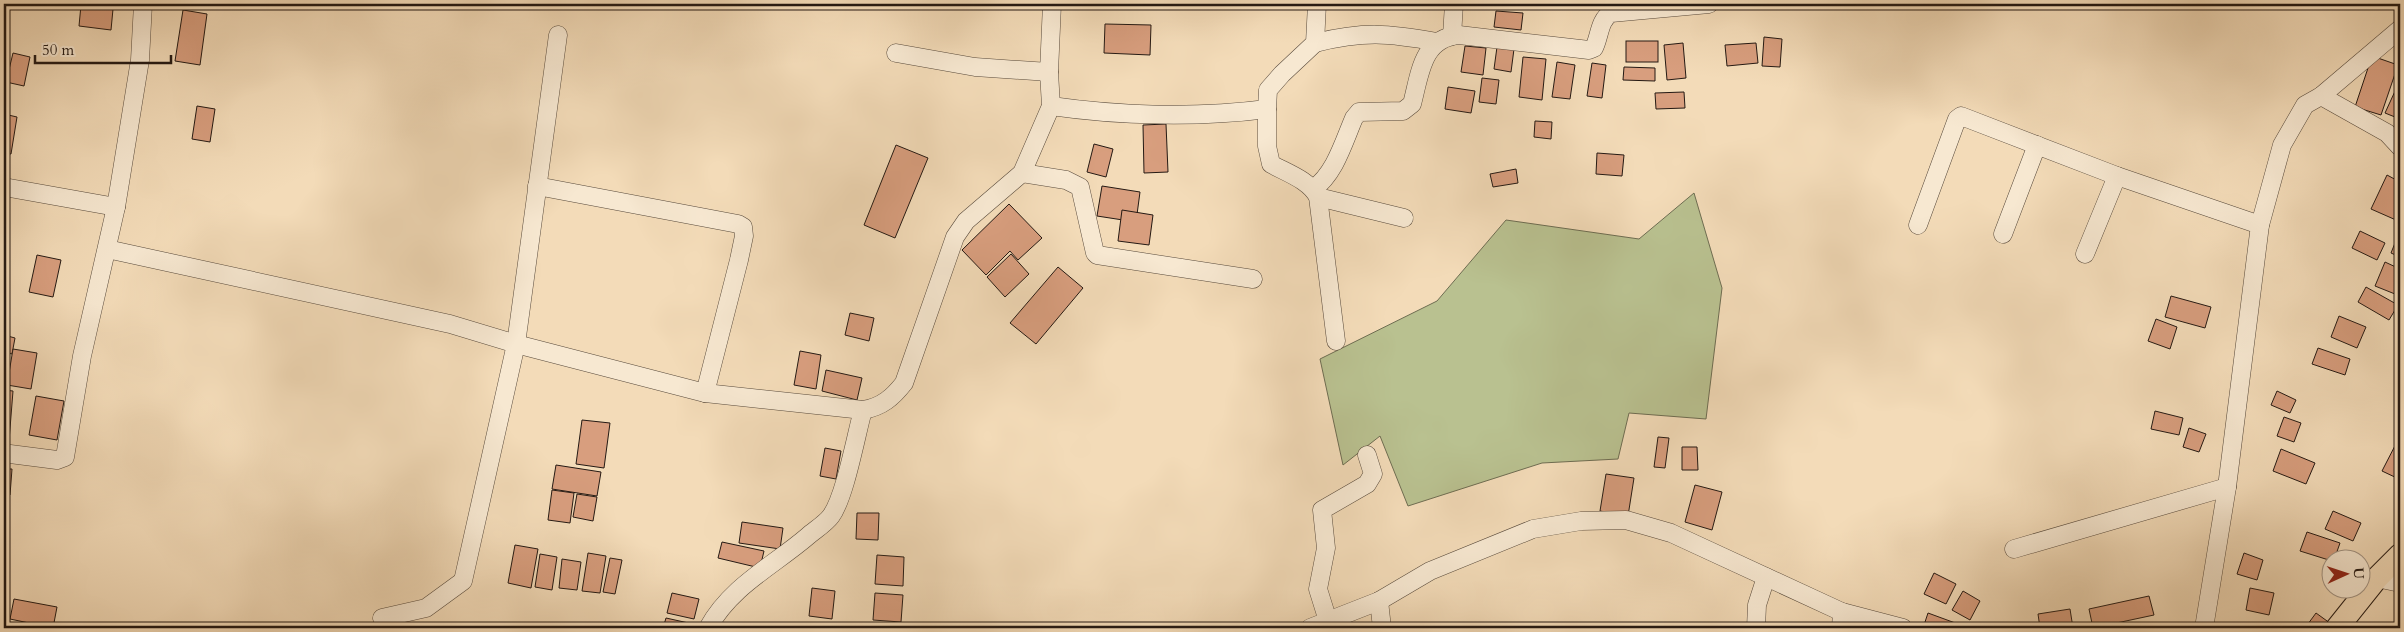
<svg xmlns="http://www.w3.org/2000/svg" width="2404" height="632" font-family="Cardo,serif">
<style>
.green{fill:#b9c190;stroke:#6e6d52}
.building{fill:#d89e7e;stroke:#241913}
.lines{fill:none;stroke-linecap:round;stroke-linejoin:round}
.minor-casing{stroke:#584a3c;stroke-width:19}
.major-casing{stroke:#241913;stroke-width:24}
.minor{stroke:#f7e8d1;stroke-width:18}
.major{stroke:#f3dbb8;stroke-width:22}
</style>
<rect width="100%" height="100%" fill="#f3dbb8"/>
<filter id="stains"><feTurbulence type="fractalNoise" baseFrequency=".004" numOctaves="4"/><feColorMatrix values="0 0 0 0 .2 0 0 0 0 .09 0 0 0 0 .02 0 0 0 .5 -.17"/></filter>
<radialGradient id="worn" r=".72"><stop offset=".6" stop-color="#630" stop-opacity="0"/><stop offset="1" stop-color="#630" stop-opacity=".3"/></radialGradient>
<path class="green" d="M 1694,193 L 1722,288 L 1706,419 L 1629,413 L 1618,459 L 1542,463 L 1408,506 L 1380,436 L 1343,465 L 1320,359 L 1437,301 L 1506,220 L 1639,239 Z"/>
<g class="building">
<path d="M 1880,4 L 1903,4 L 1903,8 L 1879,6 Z"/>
<path d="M 1908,4 L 1926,4 L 1925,7 L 1908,5 Z"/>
<path d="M 81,5 L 113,9 L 111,30 L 79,26 Z"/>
<path d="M 183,10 L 207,14 L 200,65 L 175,61 Z"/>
<path d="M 1496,11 L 1523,13 L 1521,30 L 1494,27 Z"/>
<path d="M 1105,24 L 1151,25 L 1150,55 L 1104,53 Z"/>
<path d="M 1764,37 L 1782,39 L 1780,67 L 1762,66 Z"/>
<rect x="1626" y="41" width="32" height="21"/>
<path d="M 1683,43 L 1686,78 L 1667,80 L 1664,45 Z"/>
<path d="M 1756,43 L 1758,63 L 1727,66 L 1725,45 Z"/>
<path d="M 1465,46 L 1486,48 L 1483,75 L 1461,72 Z"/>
<path d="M 1497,47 L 1514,49 L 1511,72 L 1494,69 Z"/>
<path d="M 13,53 L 30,57 L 24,86 L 6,82 Z"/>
<path d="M 2372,56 L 2398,65 L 2381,115 L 2355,107 Z"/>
<path d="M 1523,57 L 1546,59 L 1542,100 L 1519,97 Z"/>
<path d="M 1557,62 L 1575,65 L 1570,99 L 1552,97 Z"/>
<path d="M 1592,63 L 1606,65 L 1602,98 L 1587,96 Z"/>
<path d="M 1624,67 L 1655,68 L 1655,81 L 1623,80 Z"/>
<path d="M 1482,78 L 1499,80 L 1496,104 L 1479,102 Z"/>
<path d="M 1448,87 L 1475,91 L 1471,113 L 1445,109 Z"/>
<path d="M 2396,89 L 2400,91 L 2400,119 L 2385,113 Z"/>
<path d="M 1684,92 L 1685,108 L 1656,109 L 1655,93 Z"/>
<path d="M 197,106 L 215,109 L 210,142 L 192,139 Z"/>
<path d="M 4,114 L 17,117 L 11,154 L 4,153 Z"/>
<path d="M 1535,121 L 1552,122 L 1551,139 L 1534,137 Z"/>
<path d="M 1166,124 L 1168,172 L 1144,173 L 1143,125 Z"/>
<path d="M 1094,144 L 1113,149 L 1106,177 L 1087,172 Z"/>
<path d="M 896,145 L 928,158 L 895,238 L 864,225 Z"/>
<path d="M 1597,153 L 1624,155 L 1622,176 L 1596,174 Z"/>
<path d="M 1516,169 L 1518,183 L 1493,187 L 1490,174 Z"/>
<path d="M 2387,175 L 2400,182 L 2400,209 L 2396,220 L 2371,209 Z"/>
<path d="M 1102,186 L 1140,192 L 1136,222 L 1097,216 Z"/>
<path d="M 1009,204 L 1042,238 L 1018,260 L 1010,251 L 986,275 L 962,250 Z"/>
<path d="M 1122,210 L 1153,215 L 1149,245 L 1118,241 Z"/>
<path d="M 2360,231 L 2385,243 L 2377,260 L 2352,248 Z"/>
<path d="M 2399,233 L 2400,233 L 2400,257 L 2391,253 Z"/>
<path d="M 1011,254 L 1029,274 L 1005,297 L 987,277 Z"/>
<path d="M 37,255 L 61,260 L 53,297 L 29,292 Z"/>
<path d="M 2385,262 L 2400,269 L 2400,296 L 2375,286 Z"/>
<path d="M 1058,267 L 1083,288 L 1036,344 L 1010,323 Z"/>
<path d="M 2366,287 L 2398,305 L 2389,320 L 2358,302 Z"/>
<path d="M 2171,296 L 2211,307 L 2205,328 L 2165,317 Z"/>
<path d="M 850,313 L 874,318 L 869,341 L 845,335 Z"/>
<path d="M 2339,316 L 2366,327 L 2357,348 L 2331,337 Z"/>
<path d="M 2156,319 L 2177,327 L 2170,349 L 2148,341 Z"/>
<path d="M 4,335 L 15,338 L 12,354 L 4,352 Z"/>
<path d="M 2318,348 L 2350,359 L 2345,375 L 2312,364 Z"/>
<path d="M 13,349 L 37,353 L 31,389 L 7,385 Z"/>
<path d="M 800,351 L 821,355 L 816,389 L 794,385 Z"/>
<path d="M 826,370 L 862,378 L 857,400 L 822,391 Z"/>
<path d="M 4,390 L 13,391 L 9,441 L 4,441 Z"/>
<path d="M 2277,391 L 2296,400 L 2290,413 L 2271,405 Z"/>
<path d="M 36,396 L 64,401 L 57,440 L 29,435 Z"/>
<path d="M 2155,411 L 2183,418 L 2179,435 L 2151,429 Z"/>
<path d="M 2284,417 L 2301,423 L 2294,442 L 2277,436 Z"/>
<path d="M 582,420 L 610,423 L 604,468 L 576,464 Z"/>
<path d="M 2189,428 L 2206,434 L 2199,452 L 2183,447 Z"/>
<path d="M 2400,436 L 2400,477 L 2399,479 L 2382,471 Z"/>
<path d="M 1658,437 L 1669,438 L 1665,468 L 1654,467 Z"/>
<path d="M 1682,447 L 1697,447 L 1698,470 L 1682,470 Z"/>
<path d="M 825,448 L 841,451 L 836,479 L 820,476 Z"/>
<path d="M 2281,449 L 2315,463 L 2306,484 L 2273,471 Z"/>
<path d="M 556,465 L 601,472 L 597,496 L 552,489 Z"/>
<path d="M 4,469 L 12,469 L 10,495 L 4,495 Z"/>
<path d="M 1606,474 L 1634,478 L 1628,516 L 1600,511 Z"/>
<path d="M 1695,485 L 1722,492 L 1712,530 L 1685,522 Z"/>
<path d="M 552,490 L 574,493 L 570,523 L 548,520 Z"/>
<path d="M 577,494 L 597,497 L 593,521 L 573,517 Z"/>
<path d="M 2333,511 L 2361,523 L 2353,541 L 2325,529 Z"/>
<path d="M 857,513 L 879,513 L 878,540 L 856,539 Z"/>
<path d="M 742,522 L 783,528 L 780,549 L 739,543 Z"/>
<path d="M 2307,532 L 2340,543 L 2334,560 L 2332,561 L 2300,551 Z"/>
<path d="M 722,542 L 764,551 L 760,568 L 718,558 Z"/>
<path d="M 515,545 L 538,549 L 531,588 L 508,583 Z"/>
<path d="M 588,553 L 606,556 L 600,593 L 582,591 Z"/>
<path d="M 2244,553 L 2263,560 L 2257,580 L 2237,574 Z"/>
<path d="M 540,554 L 557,557 L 552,590 L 535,587 Z"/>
<path d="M 877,555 L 904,557 L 903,586 L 875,584 Z"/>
<path d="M 610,558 L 622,560 L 615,594 L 603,592 Z"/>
<path d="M 562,559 L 581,562 L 577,590 L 559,588 Z"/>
<path d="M 1934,573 L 1956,584 L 1946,604 L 1924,594 Z"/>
<path d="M 812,588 L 835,591 L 832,619 L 809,616 Z"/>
<path d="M 2250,588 L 2274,593 L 2269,615 L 2246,610 Z"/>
<path d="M 1963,591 L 1980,601 L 1970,620 L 1952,610 Z"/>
<path d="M 672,593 L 699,599 L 694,619 L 667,613 Z"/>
<path d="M 875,593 L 903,595 L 901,622 L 873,620 Z"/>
<path d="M 2149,596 L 2154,615 L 2093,628 L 2089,609 Z"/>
<path d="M 14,599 L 57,607 L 53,628 L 10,619 Z"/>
<path d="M 2070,609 L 2073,628 L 2040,628 L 2038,614 Z"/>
<path d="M 1928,613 L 1958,624 L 1957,628 L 1923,628 Z"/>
<path d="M 2316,613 L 2334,626 L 2332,628 L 2305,628 Z"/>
<path d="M 666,618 L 693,624 L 692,628 L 663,628 Z"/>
</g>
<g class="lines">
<defs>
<g id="minor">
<path d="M 1452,36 L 1454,4"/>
<path d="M 1315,43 C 1364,31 1388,33 1437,42"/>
<path d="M 896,53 L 975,67 L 1049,72"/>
<path d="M 2321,96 L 2387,133 L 2400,147"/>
<path d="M 1051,106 C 1120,116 1198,118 1267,109 L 1268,90 L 1282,74 L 1315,43 L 1317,4"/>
<path d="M 1267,109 L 1267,146 L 1271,164 C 1287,173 1309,180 1318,197 L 1336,341"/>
<path d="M 1022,173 L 1066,180 L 1080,187 L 1095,253 L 1097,255 L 1253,279"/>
<path d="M 537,186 L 738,224 L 743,227 L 744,236 L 739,260 L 705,393"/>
<path d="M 4,187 L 116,207 L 140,60 L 143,4"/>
<path d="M 1313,189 C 1335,174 1344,141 1354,118 L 1359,112 L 1403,111 L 1412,104 C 1420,74 1422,38 1459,35 L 1589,50 L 1594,48 C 1600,36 1599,20 1611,13 L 1709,4"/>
<path d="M 1318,197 L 1404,218"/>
<path d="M 1918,225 L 1957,119 L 1961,116 L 2117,176 L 2260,225"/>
<path d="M 2003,234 L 2037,145"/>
<path d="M 107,249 L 450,324 L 516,344 L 705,393 L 863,410 C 882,407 893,397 904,383 L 955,237 L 966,221 L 1022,173 L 1051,106 L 1049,72 L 1052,4"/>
<path d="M 2085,254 L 2117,176"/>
<path d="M 10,454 L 57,460 L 65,457 L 82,356 L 116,207"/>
<path d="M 2014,549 L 2227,487"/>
<path d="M 2377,578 L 2400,583"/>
<path d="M 1379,601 L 1382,628"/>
<path d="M 382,618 L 426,608 L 463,581 L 516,344 L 558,35"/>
<path d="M 1328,621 L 1318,589 L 1326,548 L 1322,510 L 1367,484 L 1373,474 L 1367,455"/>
<path d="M 708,628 C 731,586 773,566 808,536 C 815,530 826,523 831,516 C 845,497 856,435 863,410"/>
<path d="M 1310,628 L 1379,601 L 1430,571 L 1533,529 L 1581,521 L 1626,520 L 1671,533 L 1842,612 L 1903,628"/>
<path d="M 1756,628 L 1757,605 L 1766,577"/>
<path d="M 1841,628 L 1842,612"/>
<path d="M 2204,628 L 2227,487 L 2260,225 L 2282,145 L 2305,105 L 2321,96 L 2400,29"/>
</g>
<path id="major" d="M 2337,628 L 2377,578 L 2400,555"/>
</defs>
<use href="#minor" class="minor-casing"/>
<use href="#major" class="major-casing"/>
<use href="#minor" class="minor"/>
<use href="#major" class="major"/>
</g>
<rect width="2404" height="632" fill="none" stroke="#f3dbb8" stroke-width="20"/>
<rect x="5" y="5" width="2394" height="622" fill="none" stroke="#241913" stroke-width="2.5"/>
<rect x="10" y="10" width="2384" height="612" fill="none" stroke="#241913"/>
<g transform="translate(2346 574) rotate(87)"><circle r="24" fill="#f7e8d1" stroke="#a39585"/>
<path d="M0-4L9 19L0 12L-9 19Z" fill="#8f2418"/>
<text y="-8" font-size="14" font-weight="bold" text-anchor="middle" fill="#241913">U</text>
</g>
<path d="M35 55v8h136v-8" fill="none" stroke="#241913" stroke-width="2.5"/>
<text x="42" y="55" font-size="15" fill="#241913" stroke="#f7e8d1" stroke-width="4" paint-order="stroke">50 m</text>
<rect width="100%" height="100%" filter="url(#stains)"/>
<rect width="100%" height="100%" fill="url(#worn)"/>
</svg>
